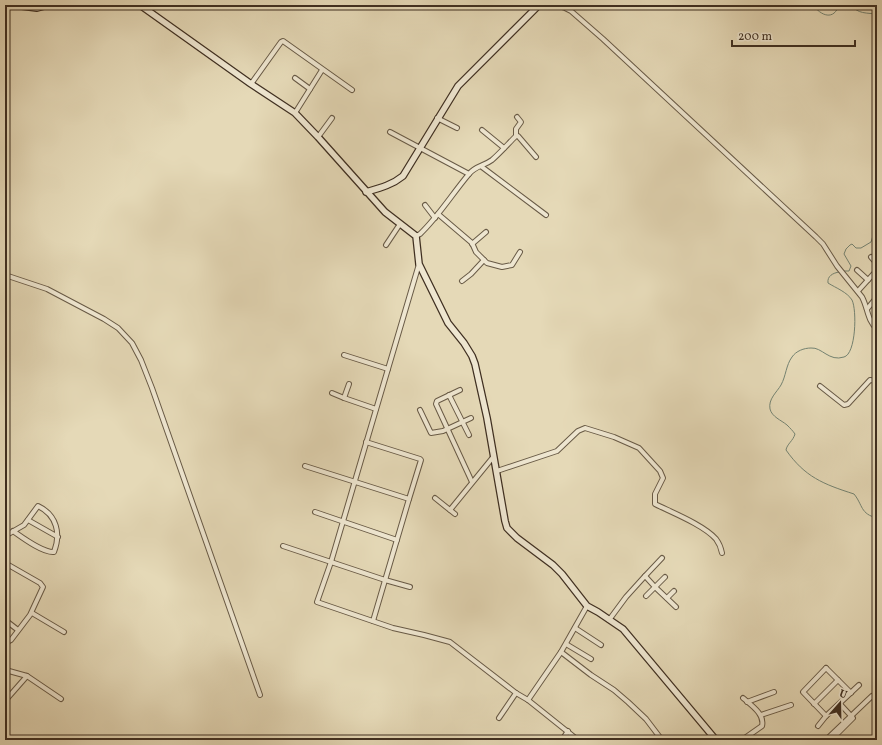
<svg xmlns="http://www.w3.org/2000/svg" width="882" height="745" font-family="Vollkorn,serif">
<style>
.lines{fill:none;stroke-linecap:round;stroke-linejoin:round}
.stream{stroke:#748372;stroke-width:1}
.street-casing{stroke:#685a46;stroke-width:6}
.secondary-casing{stroke:#3f2f21;stroke-width:8}
.street{stroke:#eee6d0;stroke-width:4}
.secondary{stroke:#eee6d0;stroke-width:5.5}
</style>
<rect width="100%" height="100%" fill="#e5d9b7"/>
<filter id="stains"><feTurbulence type="fractalNoise" baseFrequency=".005" numOctaves="4"/><feColorMatrix values="0 0 0 0 .2 0 0 0 0 .09 0 0 0 0 .02 0 0 0 .5 -.17"/></filter>
<radialGradient id="worn" r=".72"><stop offset=".6" stop-color="#630" stop-opacity="0"/><stop offset="1" stop-color="#630" stop-opacity=".3"/></radialGradient>
<g class="lines">
<g class="stream">
<path d="M 813,5 C 821,16 834,21 839,5"/>
<path d="M 852,5 C 856,14 868,13 877,14"/>
<path d="M 844,271 L 849,271 L 851,266 L 844,254 L 846,249 L 850,245 L 852,244 L 856,248 L 861,248 L 871,242 L 877,223"/>
<path d="M 839,272 C 833,273 827,276 828,283 C 836,288 847,292 852,300 C 857,310 856,354 844,357 C 829,362 822,347 811,348 C 804,348 796,351 792,357 C 786,365 786,376 781,385 C 777,392 768,399 770,409 C 772,417 781,420 787,425 C 790,428 793,431 795,434 C 793,441 787,444 786,450 C 805,477 823,484 854,494 C 863,505 860,514 877,518"/>
</g>
<defs>
<g id="street">
<path d="M 555,5 L 565,8 L 571,11 L 603,39 L 816,237 L 823,244 L 837,266 L 862,297 C 868,308 867,320 877,329"/>
<path d="M 295,78 L 310,89"/>
<path d="M 251,84 L 281,42 L 283,41 L 352,90"/>
<path d="M 295,113 L 322,70"/>
<path d="M 437,118 L 457,128"/>
<path d="M 482,130 L 504,148"/>
<path d="M 390,132 L 469,174"/>
<path d="M 516,136 L 516,129 L 521,122 L 517,117"/>
<path d="M 318,137 L 332,118"/>
<path d="M 482,167 L 546,215"/>
<path d="M 425,205 L 435,218"/>
<path d="M 438,214 L 472,243 L 476,252 L 487,263 L 502,267 L 512,265 L 520,252"/>
<path d="M 416,236 L 420,234 C 439,216 452,194 469,174 C 475,166 484,166 492,160 C 500,153 508,144 516,136 L 518,136 L 536,157"/>
<path d="M 472,244 L 486,232"/>
<path d="M 386,245 L 400,224"/>
<path d="M 871,257 L 877,264"/>
<path d="M 419,264 L 331,562 L 317,602 L 393,628 L 424,635 L 450,642 L 516,693 L 528,700 L 578,740"/>
<path d="M 857,270 L 868,280"/>
<path d="M 5,275 L 47,289 L 104,319 L 118,328 L 132,343 L 141,360 L 152,388 L 260,695"/>
<path d="M 462,281 L 471,274 L 484,260"/>
<path d="M 858,291 L 877,270"/>
<path d="M 867,309 L 877,297"/>
<path d="M 344,355 L 388,369"/>
<path d="M 820,386 L 844,405 L 848,404 L 870,380 L 877,381"/>
<path d="M 460,390 L 437,401 L 436,404 L 472,482"/>
<path d="M 332,393 L 344,398 L 349,384"/>
<path d="M 449,395 L 469,435"/>
<path d="M 344,398 L 376,409"/>
<path d="M 420,410 L 431,433 L 443,431 L 471,418"/>
<path d="M 366,442 L 420,459 L 421,460 L 409,499"/>
<path d="M 305,466 L 409,499 L 373,621"/>
<path d="M 497,471 L 557,451 L 578,431 L 585,428 L 614,437 L 639,448 L 660,471 L 663,478 L 655,494 L 655,504 C 671,512 704,525 716,539 C 719,543 721,548 722,553"/>
<path d="M 435,498 L 450,510 L 494,456"/>
<path d="M 450,510 L 455,514"/>
<path d="M 315,512 L 397,540"/>
<path d="M 28,520 L 58,537"/>
<path d="M 5,536 L 24,525 L 38,506 C 57,515 61,534 54,552 C 43,553 23,538 13,531"/>
<path d="M 283,546 L 385,580 L 410,587"/>
<path d="M 5,563 L 40,583 L 43,587 L 30,615 L 11,640 L 5,643"/>
<path d="M 645,576 L 662,558"/>
<path d="M 665,577 L 655,587 L 676,607"/>
<path d="M 667,598 L 674,591"/>
<path d="M 32,613 L 64,632"/>
<path d="M 5,620 L 18,630"/>
<path d="M 609,620 L 626,597 L 645,576 L 655,587 L 646,596"/>
<path d="M 575,628 L 601,645"/>
<path d="M 566,644 L 591,659"/>
<path d="M 561,652 L 591,675 L 614,690 L 628,702 L 646,719 L 662,740"/>
<path d="M 5,668 L 9,671 L 27,676 L 61,699"/>
<path d="M 826,668 L 803,692 L 826,716"/>
<path d="M 826,668 L 851,693"/>
<path d="M 528,700 L 561,652 L 587,606"/>
<path d="M 5,701 L 27,676"/>
<path d="M 747,702 L 774,692"/>
<path d="M 814,704 L 838,680"/>
<path d="M 761,715 L 791,705"/>
<path d="M 499,718 L 516,693"/>
<path d="M 818,726 L 826,716 L 859,685"/>
<path d="M 828,738 L 872,696"/>
<path d="M 562,740 L 568,731"/>
<path d="M 742,740 L 762,726 C 765,714 751,705 743,698"/>
<path d="M 831,740 L 853,718 L 840,704"/>
</g>
<g id="secondary">
<path d="M 14,5 L 37,8 L 48,5"/>
<path d="M 140,5 L 251,84 L 295,113 L 318,137 L 385,212 L 416,236 L 419,264 L 448,323 L 464,343 L 472,356 L 475,364 L 487,418 L 505,521 L 507,528 L 517,538 L 553,565 L 562,574 L 587,606 L 598,612 L 623,629 L 716,740"/>
<path d="M 366,192 C 380,188 392,185 403,176 L 458,86 L 539,5"/>
</g>
</defs>
<use href="#street" class="street-casing"/>
<use href="#secondary" class="secondary-casing"/>
<use href="#street" class="street"/>
<use href="#secondary" class="secondary"/>
</g>
<rect width="882" height="745" fill="none" stroke="#e5d9b7" stroke-width="20"/>
<rect x="6" y="6" width="870" height="733" fill="none" stroke="#3f2f21" stroke-width="2"/>
<rect x="10" y="10" width="862" height="725" fill="none" stroke="#3f2f21"/>
<g transform="translate(840 703) rotate(20)" stroke="#eee6d0" stroke-width="3" paint-order="stroke">
<path d="M0-3L7 15L0 10L-7 15Z" fill="#3f2f21"/>
<text y="-6" font-size="11" font-weight="bold" text-anchor="middle" fill="#3f2f21">U</text>
</g>
<path d="M732 40v6h123v-6" fill="none" stroke="#3f2f21" stroke-width="2"/>
<text x="738" y="40" font-size="12" fill="#3f2f21" stroke="#eee6d0" stroke-width="3" paint-order="stroke">200 m</text>
<rect width="100%" height="100%" filter="url(#stains)"/>
<rect width="100%" height="100%" fill="url(#worn)"/>
</svg>
